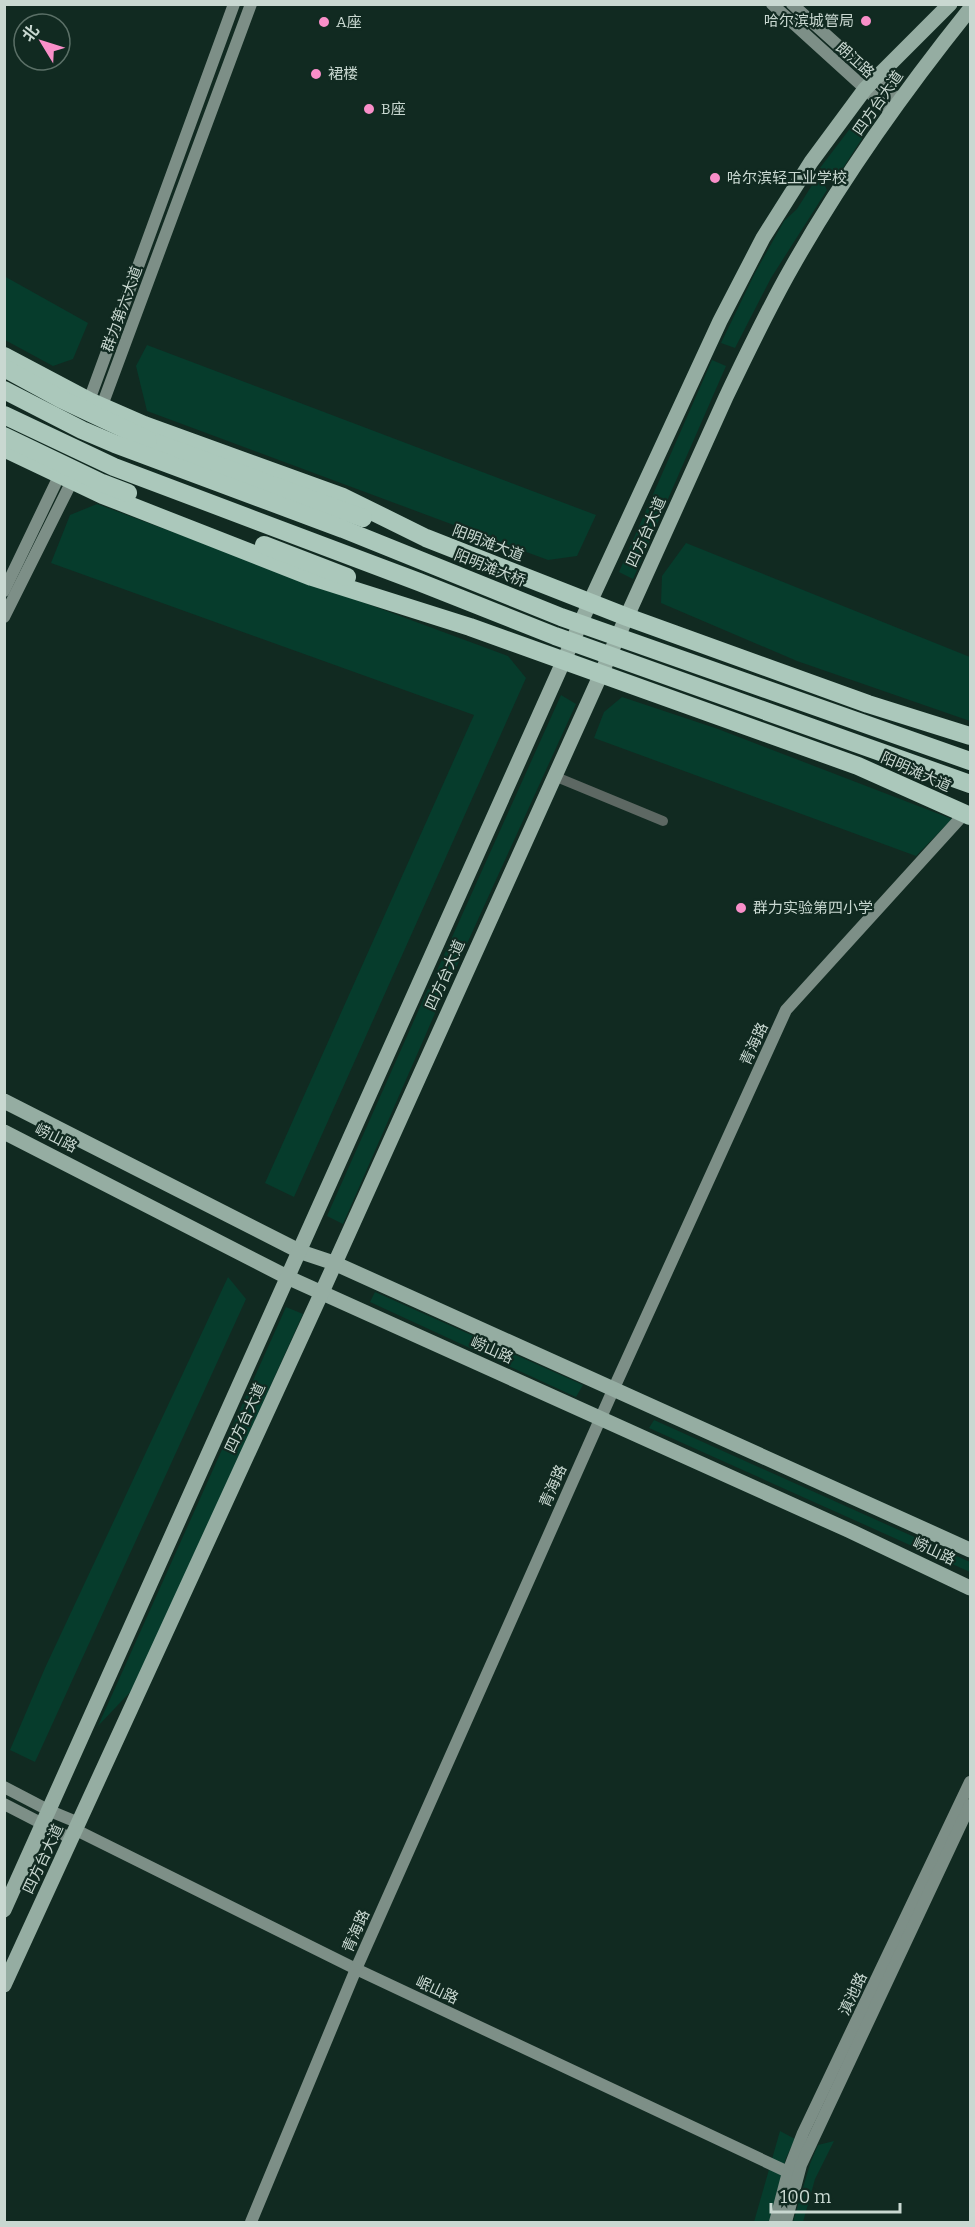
<svg xmlns="http://www.w3.org/2000/svg" width="975" height="2227" font-family="Bitter,'Noto Sans SC',serif">
<style>
.green{fill:#063c2c}
.lines{fill:none;stroke-linecap:round;stroke-linejoin:round}
.street{stroke:#5d6863;stroke-width:10}
.secondary{stroke:#7d8f87;stroke-width:12}
.primary{stroke:#95ada2;stroke-width:15}
.highway{stroke:#abc8bb;stroke-width:18}
.highway-bridge{stroke:#abc8bb;stroke-width:18}
.poi-dot{fill:#f98fc9;stroke:#112a21;stroke-width:2}
.labels{text-anchor:middle;dominant-baseline:central;stroke-width:4.5;stroke-linejoin:round;paint-order:stroke}
.poi-label{font-size:15px;fill:#c9d8d1;stroke:#112a21;text-anchor:start}
.street-label{font-size:15px;fill:#c9d8d1;stroke:#112a21}
</style>
<rect width="100%" height="100%" fill="#112a21"/>
<g class="green">
<path d="M 852,126 L 865,134 L 837,177 L 832,172 L 820,168 Z"/>
<path d="M 814,182 L 823,182 L 827,190 L 771,278 L 735,348 L 721,343 L 755,273 L 784,221 L 797,209 Z"/>
<path d="M 4,276 L 88,323 L 73,359 L 53,366 L 5,340 Z"/>
<path d="M 147,345 L 596,515 L 577,556 L 548,560 L 147,411 L 136,366 Z"/>
<path d="M 712,360 L 726,366 L 633,579 L 619,572 Z"/>
<path d="M 97,504 L 508,656 L 526,678 L 294,1197 L 265,1183 L 474,715 L 51,563 L 70,515 Z"/>
<path d="M 686,543 L 970,657 L 970,721 L 797,661 L 661,603 L 662,576 Z"/>
<path d="M 561,695 L 576,704 L 450,981 L 435,975 Z"/>
<path d="M 622,697 L 718,729 L 952,819 L 916,856 L 594,738 L 604,712 Z"/>
<path d="M 428,989 L 443,995 L 343,1224 L 327,1216 Z"/>
<path d="M 228,1277 L 246,1299 L 35,1762 L 10,1750 L 45,1668 Z"/>
<path d="M 375,1292 L 583,1385 L 576,1397 L 370,1302 Z"/>
<path d="M 286,1307 L 303,1314 L 134,1688 L 98,1726 Z"/>
<path d="M 654,1420 L 970,1562 L 970,1572 L 649,1428 Z"/>
<path d="M 780,2131 L 795,2139 L 786,2158 L 769,2222 L 754,2222 Z"/>
<path d="M 834,2141 L 815,2179 L 803,2222 L 793,2222 L 810,2164 L 818,2145 Z"/>
</g>
<g class="lines">
<path class="street" d="M 554,776 L 663,821"/>
<g class="secondary">
<path d="M 772,4 L 892,113"/>
<path d="M 792,4 L 900,101"/>
<path d="M 87,406 L 234,4"/>
<path d="M 100,411 L 251,4"/>
<path d="M 4,591 L 62,470"/>
<path d="M 4,617 L 75,475"/>
<path d="M 4,1787 L 50,1811 L 79,1823"/>
<path d="M 4,1804 L 72,1839"/>
<path d="M 76,1830 L 356,1969 L 788,2172"/>
<path d="M 251,2222 L 356,1969 L 614,1388 L 786,1010 L 965,813"/>
<path d="M 775,2222 L 788,2172 L 803,2133 L 970,1782"/>
<path d="M 786,2222 L 801,2165 L 970,1805"/>
</g>
<g class="primary">
<path d="M 4,1101 L 301,1252 L 334,1263 L 970,1550"/>
<path d="M 4,1132 L 289,1278 L 848,1530 L 970,1588"/>
<path d="M 4,1910 L 590,602 L 720,321 L 763,238 L 811,162 L 865,89 L 950,4"/>
<path d="M 4,1985 L 322,1292 L 726,397 C 747,353 768,309 792,267 C 843,177 905,90 970,9"/>
</g>
<g class="highway">
<path d="M 4,356 L 89,401 L 144,425 L 343,497 L 426,538 L 627,617 L 868,704 L 970,736"/>
<path d="M 148,440 L 363,518"/>
<path d="M 4,448 L 103,495 L 312,577 L 470,627 L 858,766 L 970,816"/>
<path d="M 264,545 L 347,577"/>
</g>
<g class="highway-bridge">
<path d="M 4,368 L 61,399 L 148,440"/>
<path d="M 4,390 L 82,430 L 115,444 L 343,529 L 561,617 L 970,761"/>
<path d="M 4,415 L 114,467 L 419,582 L 555,636 L 970,784"/>
<path d="M 4,436 L 102,483 L 128,493"/>
</g>
</g>
<g class="poi-dot">
<circle cx="866" cy="21" r="6"/>
<circle cx="324" cy="22" r="6"/>
<circle cx="316" cy="74" r="6"/>
<circle cx="369" cy="109" r="6"/>
<circle cx="715" cy="178" r="6"/>
<circle cx="741" cy="908" r="6"/>
</g>
<g class="labels">
<g class="poi-label">
<text x="854" y="21" text-anchor="end">哈尔滨城管局</text>
<text x="336" y="22">A座</text>
<text x="328" y="74">裙楼</text>
<text x="381" y="109">B座</text>
<text x="727" y="178">哈尔滨轻工业学校</text>
<text x="753" y="908">群力实验第四小学</text>
</g>
<g class="street-label">
<text transform="translate(855 60) rotate(42)">朗江路</text>
<text transform="translate(878 103) rotate(-55)">四方台大道</text>
<text transform="translate(122 309) rotate(-70)">群力第六大道</text>
<text transform="translate(646 532) rotate(-66)">四方台大道</text>
<text transform="translate(488 543) rotate(21)">阳明滩大道</text>
<text transform="translate(490 568) rotate(22)">阳明滩大桥</text>
<text transform="translate(916 772) rotate(24)">阳明滩大道</text>
<text transform="translate(445 975) rotate(-66)">四方台大道</text>
<text transform="translate(754 1044) rotate(-65)">青海路</text>
<text transform="translate(56 1138) rotate(27)">崂山路</text>
<text transform="translate(492 1350) rotate(24)">崂山路</text>
<text transform="translate(245 1418) rotate(-65)">四方台大道</text>
<text transform="translate(553 1486) rotate(-66)">青海路</text>
<text transform="translate(934 1551) rotate(25)">崂山路</text>
<text transform="translate(43 1859) rotate(-65)">四方台大道</text>
<text transform="translate(356 1931) rotate(-66)">青海路</text>
<text transform="translate(437 1990) rotate(25)">岷山路</text>
<text transform="translate(853 1994) rotate(-65)">滇池路</text>
</g>
</g>
<rect width="975" height="2227" fill="none" stroke="#c9d8d1" stroke-width="12"/>
<g transform="translate(42 42) rotate(308)"><circle r="28" fill="#112a21" stroke="#5b7067" stroke-width="1.5"/>
<path d="M0-4.5L10 22L0 15L-10 22Z" fill="#f98fc9"/>
<text y="-9" font-size="16" font-weight="bold" text-anchor="middle" fill="#c9d8d1">北</text>
</g>
<path d="M771 2203v9h129v-9" fill="none" stroke="#c9d8d1" stroke-width="3"/>
<text x="780" y="2203" font-size="18" fill="#c9d8d1" stroke="#112a21" stroke-width="4.5" paint-order="stroke">100 m</text>
</svg>
